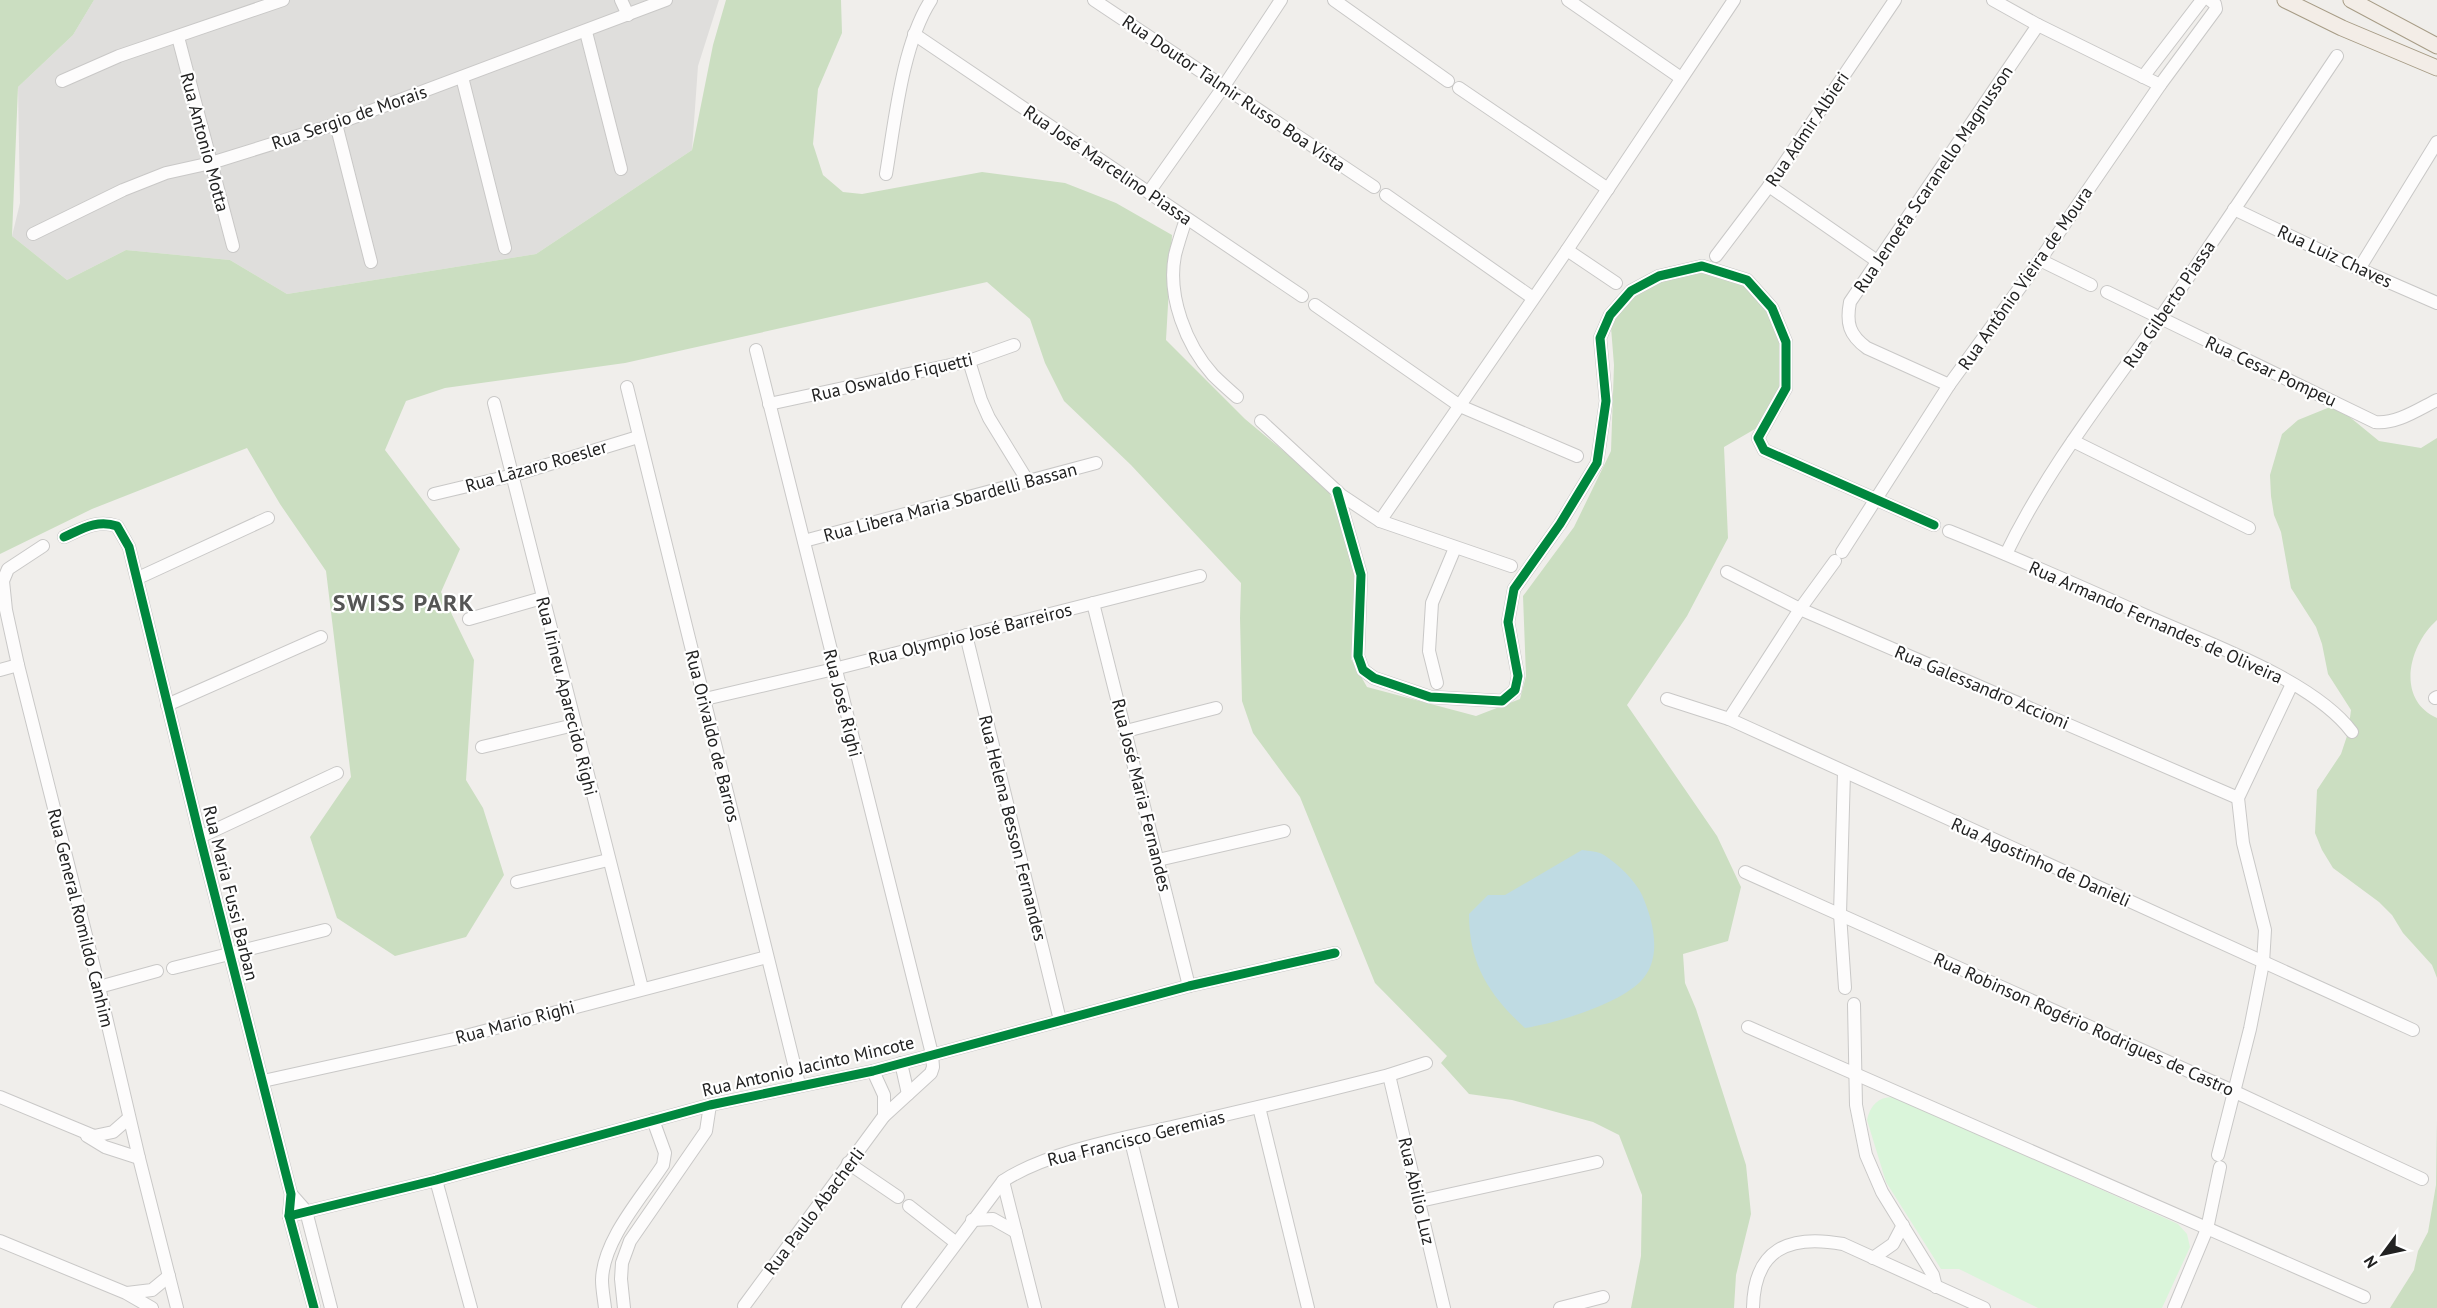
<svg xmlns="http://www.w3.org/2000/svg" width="2437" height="1308" font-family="'PT Sans',sans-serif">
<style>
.residential{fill:#dfdedc}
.forest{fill:#cbdec1}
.park{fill:#daf5da}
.water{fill:#bfdbe3}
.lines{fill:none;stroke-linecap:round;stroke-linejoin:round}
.minor-casing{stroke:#c9c8c7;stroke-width:14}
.major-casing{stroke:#a79c86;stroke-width:17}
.minor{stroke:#fdfcfc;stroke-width:12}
.major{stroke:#f3ede7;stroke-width:15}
.cycleway-casing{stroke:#fff;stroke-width:13}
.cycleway{stroke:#00873e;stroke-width:9}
.labels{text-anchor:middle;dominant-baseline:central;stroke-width:4.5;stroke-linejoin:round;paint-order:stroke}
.street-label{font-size:18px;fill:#222;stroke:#fff}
.district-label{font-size:24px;font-weight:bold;letter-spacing:1.5px;fill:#555;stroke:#fff}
</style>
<rect width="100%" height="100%" fill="#f0eeeb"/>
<path class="residential" d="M 94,0 L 719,0 L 698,66 L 692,150 L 536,254 L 287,294 L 230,260 L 126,250 L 67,280 L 12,236 L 20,203 L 18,87 L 73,35 Z"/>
<g class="forest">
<path d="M 0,0 L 94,0 L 73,35 L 18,87 L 12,236 L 67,280 L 126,250 L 230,260 L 287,294 L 536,254 L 692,150 L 713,45 L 726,0 L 841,0 L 842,33 L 818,89 L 813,144 L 823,175 L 843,192 L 862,194 L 982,172 L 1065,183 L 1116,203 L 1172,235 L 1166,340 L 1245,419 L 1327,487 L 1361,575 L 1351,659 L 1367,687 L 1476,716 L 1520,699 L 1526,676 L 1523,596 L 1574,527 L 1611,451 L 1614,365 L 1610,315 L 1631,291 L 1702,266 L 1747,280 L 1772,308 L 1786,342 L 1786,388 L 1755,429 L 1724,447 L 1728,538 L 1687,616 L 1627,705 L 1717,836 L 1741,887 L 1728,941 L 1683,954 L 1685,983 L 1696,1009 L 1746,1165 L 1751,1214 L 1736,1275 L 1734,1308 L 1631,1308 L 1641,1256 L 1642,1195 L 1619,1135 L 1593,1122 L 1512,1100 L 1469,1094 L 1441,1063 L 1447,1056 L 1375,983 L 1300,797 L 1253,733 L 1242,701 L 1240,618 L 1241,583 L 1131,465 L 1064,401 L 1045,363 L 1030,319 L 987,282 L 625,363 L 445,388 L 406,401 L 385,450 L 460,549 L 441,592 L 474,660 L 466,780 L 483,808 L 504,875 L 466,937 L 395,956 L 337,918 L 310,837 L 351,777 L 326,571 L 280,504 L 247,448 L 92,509 L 0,554 Z"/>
<path d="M 2335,405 L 2379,441 L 2421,448 L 2437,438 L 2437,620 C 2409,645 2395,699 2437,718 L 2437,978 L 2432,965 L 2403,933 L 2392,915 L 2379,902 L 2333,868 L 2322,850 L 2315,833 L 2317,790 L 2341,754 L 2348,733 L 2351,710 L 2328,674 L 2322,644 L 2316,627 L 2291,588 L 2281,532 L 2274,515 L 2271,496 L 2270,475 L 2282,434 L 2298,420 Z"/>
<path d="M 2437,1120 L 2437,1308 L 2390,1308 L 2414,1270 L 2418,1251 L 2428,1232 L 2436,1185 Z"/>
</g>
<path class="park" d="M 1895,1097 L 2178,1224 L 2187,1234 L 2190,1247 L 2162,1308 L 2038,1308 L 1959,1269 L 1941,1269 L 1886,1182 L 1867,1120 C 1870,1105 1879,1096 1895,1097 Z"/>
<path class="water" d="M 1582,850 C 1589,851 1598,851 1604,855 C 1618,864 1635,880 1642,895 C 1654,922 1663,960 1640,982 C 1616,1005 1557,1023 1525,1028 C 1489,995 1469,964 1469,914 L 1488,895 L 1505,895 Z"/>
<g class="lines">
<defs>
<g id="minor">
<path d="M 621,0 L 628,15"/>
<path d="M 1094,0 L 1374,187"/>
<path d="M 1334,0 L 1448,81"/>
<path d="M 1568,0 L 1681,78"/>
<path d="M 1993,0 L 2038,25 L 2160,85"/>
<path d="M 586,32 L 621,169"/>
<path d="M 914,34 L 1302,296"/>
<path d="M 178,37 L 233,246"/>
<path d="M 462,77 L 505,248"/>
<path d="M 2143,77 L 2202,0"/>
<path d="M 62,81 L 119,56 L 283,0"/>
<path d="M 1459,88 L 1608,189"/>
<path d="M 336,124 L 371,262"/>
<path d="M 886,174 C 895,121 902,45 931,0"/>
<path d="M 1769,186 L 1877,261"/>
<path d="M 1149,192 L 1224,86 L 1281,0"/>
<path d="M 1386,195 L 1533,298"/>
<path d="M 2234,209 L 2359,269 L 2437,303"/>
<path d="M 1186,219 C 1182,231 1178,243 1175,255 C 1167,296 1186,345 1213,375 C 1221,383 1229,390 1237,397"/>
<path d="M 33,234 L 123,190 L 166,173 L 211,163 L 336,124 L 666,0"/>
<path d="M 1567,250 L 1616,283"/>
<path d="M 1716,256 L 1769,186 L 1895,0"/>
<path d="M 2040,260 L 2091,285"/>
<path d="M 2359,269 L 2437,142"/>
<path d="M 2107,292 L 2375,422 C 2397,424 2417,410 2437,400"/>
<path d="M 1315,305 L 1460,406 L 1577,456"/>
<path d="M 969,361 L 981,400 L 989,418 L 1027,480"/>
<path d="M 1949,385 L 1867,348 C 1849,335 1846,323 1850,302 L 2038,25"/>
<path d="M 627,387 L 799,1084"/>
<path d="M 494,403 L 642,988"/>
<path d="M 769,404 L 969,361 L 1014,345"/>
<path d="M 1261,421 L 1341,495 L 1380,521 L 1511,566"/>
<path d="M 2073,441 L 2249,528"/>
<path d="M 1337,491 L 1361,575 L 1358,656 L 1363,670 L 1374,678 L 1430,697 L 1502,701 L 1515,690 L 1518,676 L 1508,622 L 1514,589 L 1560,524 L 1597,463 L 1606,401 L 1600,338 L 1610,315 L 1631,291 L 1659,276 L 1702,266 L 1747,280 L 1772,308 L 1786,342 L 1786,388 L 1758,438 L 1764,450 L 1934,525"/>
<path d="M 434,494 L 514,475 L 638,437"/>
<path d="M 1380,521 L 1567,250 L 1734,0"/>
<path d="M 1949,531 C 2017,558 2084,588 2151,618 C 2210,644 2314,681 2352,732"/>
<path d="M 64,537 C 82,529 97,519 117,526 L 129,547 L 200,837 L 291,1194 L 289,1216 L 314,1308"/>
<path d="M 804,541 L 1096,463"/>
<path d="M 43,546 L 8,569 L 3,581 L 6,610 L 18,665 L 99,987 L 139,1158 L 177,1308"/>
<path d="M 1842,552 L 1949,385 L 2040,260 L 2160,85 L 2216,9 L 2215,4 L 2210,0"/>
<path d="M 2006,554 C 2046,471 2105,396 2158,321 C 2219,234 2277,145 2337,56"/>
<path d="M 1727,572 L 1800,609 L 2238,798"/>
<path d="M 138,578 L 268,518"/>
<path d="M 1093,603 L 1189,986"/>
<path d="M 469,619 L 542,598"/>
<path d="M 966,635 L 1060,1020"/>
<path d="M 0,670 L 18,665"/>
<path d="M 1437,683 L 1429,651 L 1432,603 L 1455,548"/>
<path d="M 2435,698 L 2437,697"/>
<path d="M 705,699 L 834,669 L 1200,576"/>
<path d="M 1667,699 L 1729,719 L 2413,1030"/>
<path d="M 167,705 L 321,637"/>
<path d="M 1729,719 L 1800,609 L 1835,561"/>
<path d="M 1126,731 L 1216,708"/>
<path d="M 482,747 L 574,725"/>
<path d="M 1844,772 L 1840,914 L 1845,988"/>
<path d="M 200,837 L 337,773"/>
<path d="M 1158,860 L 1284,831"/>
<path d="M 1745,872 L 2233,1091 L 2422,1179"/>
<path d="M 517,882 L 608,860"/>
<path d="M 173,968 L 325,930"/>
<path d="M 99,987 L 157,971"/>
<path d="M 1854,1004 L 1856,1105 L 1866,1155 L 1882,1192 L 1933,1275 L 1936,1287"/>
<path d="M 1748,1027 L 2364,1297"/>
<path d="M 901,1063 L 908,1094"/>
<path d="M 873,1071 L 884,1095 L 884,1116"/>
<path d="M 1389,1075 L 1444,1308"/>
<path d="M 263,1081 L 454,1039 L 767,957"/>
<path d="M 0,1097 L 94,1136 L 113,1132 L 129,1118"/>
<path d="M 1259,1107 L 1308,1308"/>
<path d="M 87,1136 L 105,1147 L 139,1158"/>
<path d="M 1130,1137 L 1172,1308"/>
<path d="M 2218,1155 L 2250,1029 L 2263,963 L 2265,930 L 2243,843 L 2238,798 L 2292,684"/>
<path d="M 848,1163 L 898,1197"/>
<path d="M 436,1180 L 471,1308"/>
<path d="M 1003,1181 L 1035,1308"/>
<path d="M 291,1194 L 306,1211 L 331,1308"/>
<path d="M 1420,1201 L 1597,1162"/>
<path d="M 909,1206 L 955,1242"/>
<path d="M 289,1216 L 436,1180 L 710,1105 L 873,1071 L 1189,986 L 1335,953"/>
<path d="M 972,1220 L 993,1219 L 1016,1232"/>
<path d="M 0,1241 L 126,1293 L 152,1308"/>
<path d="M 1873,1258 L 1893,1244 L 1903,1225"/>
<path d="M 127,1293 L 152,1290 L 169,1276"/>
<path d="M 744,1306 L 884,1116 L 931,1073 L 933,1067 L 932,1054 L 756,350"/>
<path d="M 605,1308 C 604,1299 602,1289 602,1280 C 603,1240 642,1197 663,1165 L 665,1153 L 653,1120"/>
<path d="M 624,1308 L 621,1279 L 622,1263 L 630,1241 L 706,1131 L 710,1105"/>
<path d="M 908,1308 L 1003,1181 C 1047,1152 1124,1138 1176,1126 C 1247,1110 1318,1093 1389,1075 L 1426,1063"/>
<path d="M 1560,1308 L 1603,1297"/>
<path d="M 1753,1308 C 1754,1249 1789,1234 1843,1244 L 1984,1308"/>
<path d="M 2174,1308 L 2207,1229 L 2220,1167"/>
</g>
<g id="major">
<path d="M 2285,0 L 2342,28 L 2437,68"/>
<path d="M 2351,0 L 2437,46"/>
</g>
</defs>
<use href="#minor" class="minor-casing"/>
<use href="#major" class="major-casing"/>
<use href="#minor" class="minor"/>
<use href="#major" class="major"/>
<defs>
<g id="cycleway">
<path d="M 1337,491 L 1361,575 L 1358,656 L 1363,670 L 1374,678 L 1430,697 L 1502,701 L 1515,690 L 1518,676 L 1508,622 L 1514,589 L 1560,524 L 1597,463 L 1606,401 L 1600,338 L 1610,315 L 1631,291 L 1659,276 L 1702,266 L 1747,280 L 1772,308 L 1786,342 L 1786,388 L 1758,438 L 1764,450 L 1934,525"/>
<path d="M 64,537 C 82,529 97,519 117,526 L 129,547 L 200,837 L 291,1194 L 289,1216 L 314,1308"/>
<path d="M 289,1216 L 436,1180 L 710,1105 L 873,1071 L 1189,986 L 1335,953"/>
</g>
</defs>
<use href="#cycleway" class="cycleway-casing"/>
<use href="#cycleway" class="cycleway"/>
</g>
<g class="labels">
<g class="street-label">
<text transform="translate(1234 93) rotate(34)">Rua Doutor Talmir Russo Boa Vista</text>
<text transform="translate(349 117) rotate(-19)">Rua Sergio de Morais</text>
<text transform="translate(1807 129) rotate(-56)">Rua Admir Albieri</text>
<text transform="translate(205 142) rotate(75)">Rua Antonio Motta</text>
<text transform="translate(1108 165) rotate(34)">Rua José Marcelino Piassa</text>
<text transform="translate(1933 179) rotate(-56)">Rua Jenoefa Scaranello Magnusson</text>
<text transform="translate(2335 256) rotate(25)">Rua Luiz Chaves</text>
<text transform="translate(2025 278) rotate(-55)">Rua Antônio Vieira de Moura</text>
<text transform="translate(2169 304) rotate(-56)">Rua Gilberto Piassa</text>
<text transform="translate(2271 371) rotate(25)">Rua Cesar Pompeu</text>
<text transform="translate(892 377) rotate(-13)">Rua Oswaldo Fiquetti</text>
<text transform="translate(536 466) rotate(-16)">Rua Lãzaro Roesler</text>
<text transform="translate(950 502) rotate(-15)">Rua Libera Maria Sbardelli Bassan</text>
<text transform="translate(2156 622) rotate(24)">Rua Armando Fernandes de Oliveira</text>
<text transform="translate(970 634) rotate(-14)">Rua Olympio José Barreiros</text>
<text transform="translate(1982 687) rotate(23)">Rua Galessandro Accioni</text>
<text transform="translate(567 696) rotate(76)">Rua Irineu Aparecido Righi</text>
<text transform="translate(843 703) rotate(76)">Rua José Righi</text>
<text transform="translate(713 736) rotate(76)">Rua Orivaldo de Barros</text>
<text transform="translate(1142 795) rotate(76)">Rua José Maria Fernandes</text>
<text transform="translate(1013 828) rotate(76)">Rua Helena Besson Fernandes</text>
<text transform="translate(2041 862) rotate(24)">Rua Agostinho de Danieli</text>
<text transform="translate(231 893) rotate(76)">Rua Maria Fussi Barban</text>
<text transform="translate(81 918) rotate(76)">Rua General Romildo Canhim</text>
<text transform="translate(515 1022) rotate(-15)">Rua Mario Righi</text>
<text transform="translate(2084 1024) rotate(24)">Rua Robinson Rogério Rodrigues de Castro</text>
<text transform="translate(808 1066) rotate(-13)">Rua Antonio Jacinto Mincote</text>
<text transform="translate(1136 1138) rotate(-14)">Rua Francisco Geremias</text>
<text transform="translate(1417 1191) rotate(77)">Rua Abilio Luz</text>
<text transform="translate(814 1211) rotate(-53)">Rua Paulo Abacherli</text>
</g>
<g class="district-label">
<text x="404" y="602">SWISS PARK</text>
</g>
</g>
<g transform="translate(2383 1254) rotate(237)" stroke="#ffffff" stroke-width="4.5" paint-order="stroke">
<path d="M0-4.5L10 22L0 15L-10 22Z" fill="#222222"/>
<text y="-9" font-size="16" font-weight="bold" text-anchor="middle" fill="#222222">N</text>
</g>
</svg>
